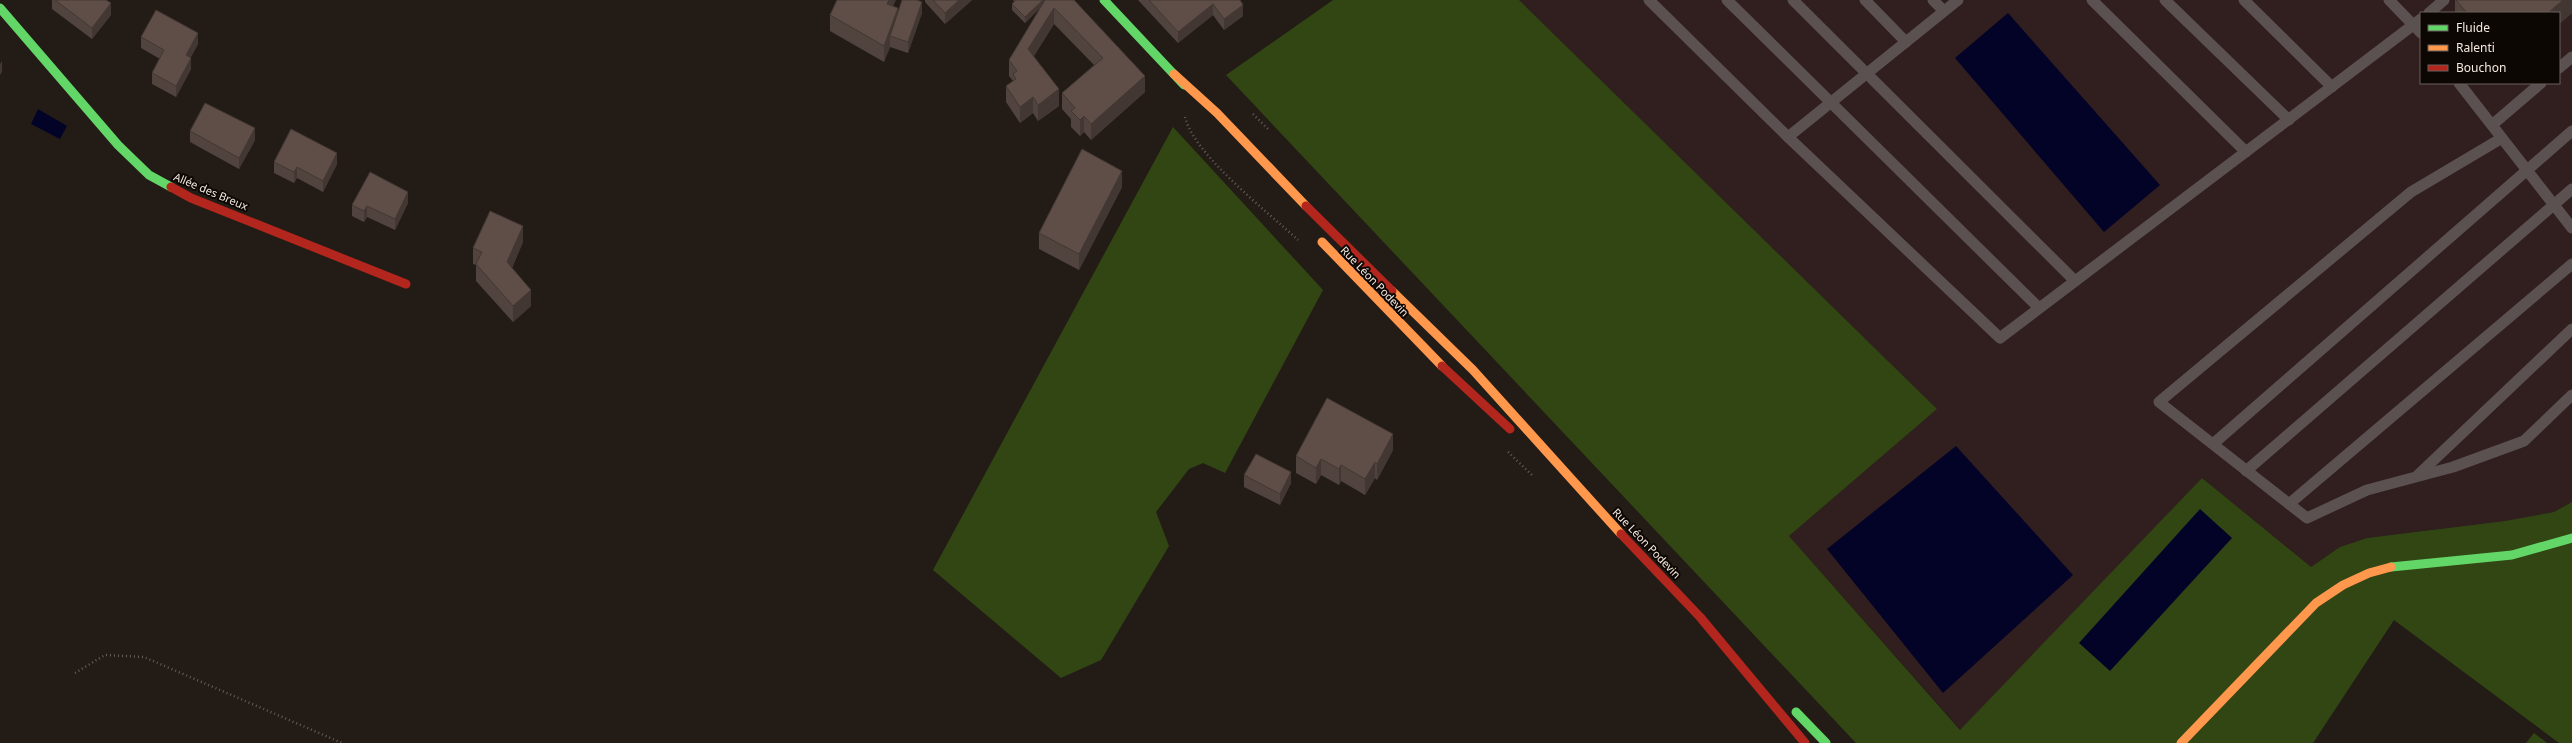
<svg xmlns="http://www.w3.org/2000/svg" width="2572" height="743" font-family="'Noto Sans',sans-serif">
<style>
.industrial{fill:#311f1f;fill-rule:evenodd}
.green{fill:#324614}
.water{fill:#030328}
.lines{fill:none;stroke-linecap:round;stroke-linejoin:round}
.path{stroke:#645c5a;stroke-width:2.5;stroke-dasharray:1 3;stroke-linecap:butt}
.lane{stroke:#5c5151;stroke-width:11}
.fast{stroke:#63d668;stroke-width:9}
.slow{stroke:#ff974d;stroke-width:9}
.jam{stroke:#b3261e;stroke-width:9}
.wall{fill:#51433d}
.shaded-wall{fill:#423732}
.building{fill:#5e4e47;stroke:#423732}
.labels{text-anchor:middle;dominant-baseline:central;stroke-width:4;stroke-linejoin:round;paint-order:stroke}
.street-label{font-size:11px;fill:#f3e9e1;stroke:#0d0704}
</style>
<rect width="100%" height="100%" fill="#231c16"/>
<path class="industrial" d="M 1519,0 L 2572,0 L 2572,502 L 2554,512 L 2505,521 L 2367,538 L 2340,547 L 2311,567 L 2202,478 L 1961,730 L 1789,536 L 1937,409 ZM 2421,13 L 2559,13 L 2559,83 L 2421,83 Z"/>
<g class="green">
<path d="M 1333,0 L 1519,0 L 1937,409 L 1789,536 L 1960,730 L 2202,478 L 2311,567 L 2340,547 L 2367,538 L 2505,521 L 2554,512 L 2572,502 L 2572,743 L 2559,743 L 2394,620 L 2313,743 L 1856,743 L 1226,75 Z"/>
<path d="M 1173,127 L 1323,290 L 1225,473 L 1203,463 L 1189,469 L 1156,512 L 1169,546 L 1101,660 L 1061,678 L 933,570 Z"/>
<path d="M 2534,733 L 2547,743 L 2526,743 Z"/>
</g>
<g class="water">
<path d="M 2008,13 L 2160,185 L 2104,232 L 1955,58 Z"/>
<path d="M 38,109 L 67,126 L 60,139 L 31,124 Z"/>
<path d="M 1956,446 L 2073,575 L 1943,693 L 1827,549 Z"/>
<path d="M 2200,509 L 2232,538 L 2110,671 L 2079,643 Z"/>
</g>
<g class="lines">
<g class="path">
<path d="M 1253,114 L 1268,129"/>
<path d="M 1185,117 C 1194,155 1268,212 1298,240"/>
<path d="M 1508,452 L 1533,476"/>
<path d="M 75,673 L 105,655 L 144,657 L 342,743"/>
</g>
<g class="lane">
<path d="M 1649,0 L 1788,137 L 1958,0"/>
<path d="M 1727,0 L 2039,308"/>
<path d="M 1793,0 L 2075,281"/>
<path d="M 1865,0 L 1906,42"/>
<path d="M 1933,0 L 1944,11"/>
<path d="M 2092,0 L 2246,152"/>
<path d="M 2165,0 L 2289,120"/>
<path d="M 2244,0 L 2332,87"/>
<path d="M 2389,0 L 2421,33"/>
<path d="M 2429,13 L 2444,0"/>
<path d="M 2559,68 L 2572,57"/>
<path d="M 2459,83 L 2572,228"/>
<path d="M 2492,125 L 2541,83"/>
<path d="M 1788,137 L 2000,338 L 2421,19"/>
<path d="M 2502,138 L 2411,192 L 2159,402 L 2307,518 L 2367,490 L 2453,467 L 2524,441 L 2572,395"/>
<path d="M 2213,444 L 2572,131"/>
<path d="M 2246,471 L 2572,189"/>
<path d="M 2418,475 L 2572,329"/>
<path d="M 2289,504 L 2572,264"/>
</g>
<g class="fast">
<path d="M 1104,0 L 1184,85"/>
<path d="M 0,8 L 118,145 L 149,175 L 171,187"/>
<path d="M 2391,567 L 2512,555 L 2572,538"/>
<path d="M 1796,712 L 1826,743"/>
</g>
<g class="slow">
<path d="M 1174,74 L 1217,113 L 1306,206"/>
<path d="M 1322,242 L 1442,366"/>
<path d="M 1392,291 L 1473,370 L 1621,534"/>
<path d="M 2181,743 L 2316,603 L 2343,585 L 2369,573 L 2391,567"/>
</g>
<g class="jam">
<path d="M 171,187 L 191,198 L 406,284"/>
<path d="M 1306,206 L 1392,291"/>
<path d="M 1442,366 L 1510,429"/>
<path d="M 1621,534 L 1700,617 L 1805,743"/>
</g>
</g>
<g class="wall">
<path d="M 52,0 L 106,0 L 111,15 L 92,39 L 52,9 Z"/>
<path d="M 925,0 L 972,0 L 945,24 L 925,2 Z"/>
<path d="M 1013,0 L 1074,0 L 1145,92 L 1091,140 L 1084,132 L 1080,136 L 1071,127 L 1071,119 L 1062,109 L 1062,93 L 1094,65 L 1054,24 L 1034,56 L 1059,106 L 1038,121 L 1033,113 L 1020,123 L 1006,102 L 1006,86 L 1013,81 L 1009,76 L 1009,60 L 1041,7 L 1025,23 L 1012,10 L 1012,4 L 1014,1 Z"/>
<path d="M 1138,0 L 1240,0 L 1243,16 L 1224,30 L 1213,15 L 1178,43 Z"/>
<path d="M 2455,0 L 2572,0 L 2572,13 L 2559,24 L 2559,13 L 2455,13 Z"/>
<path d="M 893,7 L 898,14 L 922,13 L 908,53 L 890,47 L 884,62 L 830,31 L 830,15 Z"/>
<path d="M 141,37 L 198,44 L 191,57 L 191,69 L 176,97 L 152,84 L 152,73 L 160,59 L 141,48 Z"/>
<path d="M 190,131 L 255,140 L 239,169 L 190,142 Z"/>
<path d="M 274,162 L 337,164 L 323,192 L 297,178 L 294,183 L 274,173 Z"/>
<path d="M 1122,187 L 1079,270 L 1039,249 L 1039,233 Z"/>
<path d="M 408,203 L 395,230 L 367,217 L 364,222 L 352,216 L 352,205 Z"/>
<path d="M 523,242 L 512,268 L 531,306 L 513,322 L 476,281 L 476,265 L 473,264 L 473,248 Z"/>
<path d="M 1393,450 L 1377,480 L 1375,478 L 1365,495 L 1341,481 L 1339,485 L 1321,475 L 1316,484 L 1296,473 L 1296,456 Z"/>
<path d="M 1244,475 L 1291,483 L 1280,505 L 1244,487 Z"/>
</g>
<g class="shaded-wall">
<path d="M 889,0 L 896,0 L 887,20 L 887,4 Z"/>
<path d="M 959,0 L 972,0 L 945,24 L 945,13 Z"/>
<path d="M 1043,0 L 1048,0 L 1025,23 L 1025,17 Z"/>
<path d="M 2563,0 L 2572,0 L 2572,13 L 2559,24 L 2559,13 L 2548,13 Z"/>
<path d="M 922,2 L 922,13 L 908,53 L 908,42 Z"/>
<path d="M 111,3 L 111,15 L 92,39 L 92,28 Z"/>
<path d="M 1213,4 L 1213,15 L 1178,43 L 1178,32 Z"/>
<path d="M 1243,5 L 1243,16 L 1224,30 L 1224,19 Z"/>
<path d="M 898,8 L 898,24 L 890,36 L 890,47 L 884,62 L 884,46 Z"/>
<path d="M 1054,8 L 1054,24 L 1028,65 L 1028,49 Z"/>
<path d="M 198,33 L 198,44 L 186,66 L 186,55 Z"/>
<path d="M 191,58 L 191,69 L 176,97 L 176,86 Z"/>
<path d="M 2,61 L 2,72 L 0,75 L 0,64 Z"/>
<path d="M 1145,76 L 1145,92 L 1091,140 L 1091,124 Z"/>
<path d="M 1059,89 L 1059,106 L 1038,121 L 1038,105 Z"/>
<path d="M 1033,97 L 1033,113 L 1020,123 L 1020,107 Z"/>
<path d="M 1084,116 L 1084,132 L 1080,136 L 1080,120 Z"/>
<path d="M 255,128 L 255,140 L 239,169 L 239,158 Z"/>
<path d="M 337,153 L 337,164 L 323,192 L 323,181 Z"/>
<path d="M 297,167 L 297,178 L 294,183 L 294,172 Z"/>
<path d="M 1122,171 L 1122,187 L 1079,270 L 1079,254 Z"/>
<path d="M 408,192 L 408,203 L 395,230 L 395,219 Z"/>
<path d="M 367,206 L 367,217 L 364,222 L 364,211 Z"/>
<path d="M 523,226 L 523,242 L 507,278 L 507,262 Z"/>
<path d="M 531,290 L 531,306 L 513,322 L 513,306 Z"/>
<path d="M 1393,434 L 1393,450 L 1377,480 L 1377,464 Z"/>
<path d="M 1321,459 L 1321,475 L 1316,484 L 1316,468 Z"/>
<path d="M 1375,462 L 1375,478 L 1365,495 L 1365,479 Z"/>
<path d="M 1341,465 L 1341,481 L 1339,485 L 1339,469 Z"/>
<path d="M 1291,472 L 1291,483 L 1280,505 L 1280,494 Z"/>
</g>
<g class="building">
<path d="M 55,0 L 106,0 L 111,3 L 92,28 Z"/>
<path d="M 837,0 L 889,0 L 887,4 L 898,8 L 884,46 L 830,15 Z"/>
<path d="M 902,0 L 917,0 L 922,2 L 908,42 L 890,36 Z"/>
<path d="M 933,0 L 959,0 L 945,13 Z"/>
<path d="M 1016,0 L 1043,0 L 1025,17 L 1012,4 Z"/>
<path d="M 1045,0 L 1074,0 L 1145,76 L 1091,124 L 1084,116 L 1080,120 L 1071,111 L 1075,108 L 1062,93 L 1103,58 L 1054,8 L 1028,49 L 1059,89 L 1038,105 L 1033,97 L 1020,107 L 1006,86 L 1016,79 L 1013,74 L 1017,71 L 1009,60 Z"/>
<path d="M 1149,0 L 1240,0 L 1243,5 L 1224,19 L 1213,4 L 1178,32 Z"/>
<path d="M 2456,0 L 2563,0 L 2548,13 L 2467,13 Z"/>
<path d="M 156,10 L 198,33 L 186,55 L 191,58 L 176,86 L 152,73 L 164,50 L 141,37 Z"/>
<path d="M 205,103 L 255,128 L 239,158 L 190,131 Z"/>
<path d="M 291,129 L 337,153 L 323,181 L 297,167 L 294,172 L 274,162 Z"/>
<path d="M 1082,149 L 1122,171 L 1079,254 L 1039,233 Z"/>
<path d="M 370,172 L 408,192 L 395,219 L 367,206 L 364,211 L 352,205 Z"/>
<path d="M 490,211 L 523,226 L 507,262 L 531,290 L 513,306 L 476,264 L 482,252 L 473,248 Z"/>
<path d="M 1327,398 L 1393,434 L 1377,464 L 1375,462 L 1365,479 L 1341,465 L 1339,469 L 1321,459 L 1316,468 L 1296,456 Z"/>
<path d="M 1256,454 L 1291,472 L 1280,494 L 1244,475 Z"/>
</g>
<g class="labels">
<g class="street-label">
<text transform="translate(211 191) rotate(23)">Allée des Breux</text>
<text transform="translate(1375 281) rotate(46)">Rue Léon Podevin</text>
<text transform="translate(1647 543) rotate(46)">Rue Léon Podevin</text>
</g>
</g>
<rect x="2420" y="12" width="140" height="72" fill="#0d0704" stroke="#69615c"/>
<rect x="2428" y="25" width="20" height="6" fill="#63d668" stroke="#69615c"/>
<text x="2456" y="32" font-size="12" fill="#f3e9e1">Fluide</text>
<rect x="2428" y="45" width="20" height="6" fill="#ff974d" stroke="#69615c"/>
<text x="2456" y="52" font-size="12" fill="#f3e9e1">Ralenti</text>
<rect x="2428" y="65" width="20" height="6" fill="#b3261e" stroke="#69615c"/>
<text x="2456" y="72" font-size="12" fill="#f3e9e1">Bouchon</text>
</svg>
